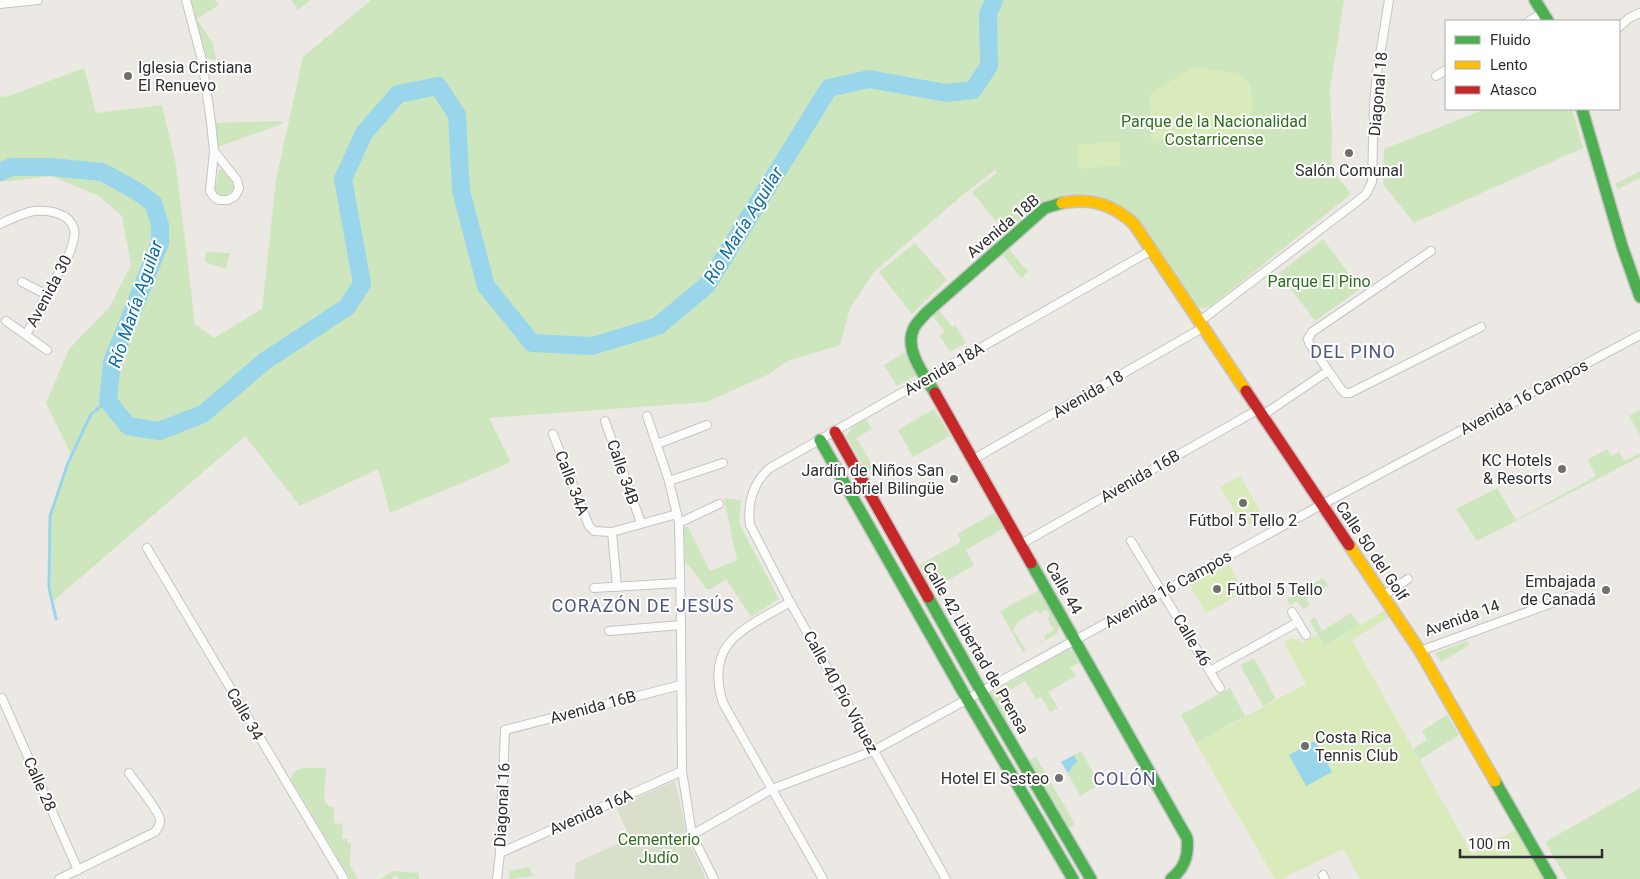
<svg xmlns="http://www.w3.org/2000/svg" width="1640" height="879" font-family="Roboto,sans-serif">
<style>
.green{fill:#cee6be;fill-rule:evenodd}
.cemetery{fill:#d8e0cc}
.pitch{fill:#d9eabb}
.water{fill:#99d6ec}
.lines{fill:none;stroke-linecap:round;stroke-linejoin:round}
.stream{stroke:#99d6ec;stroke-width:3}
.river{stroke:#99d6ec;stroke-width:18}
.street-casing{stroke:#c5c4c5;stroke-width:10}
.fast-casing{stroke:#c5c4c5;stroke-width:14}
.slow-casing{stroke:#c5c4c5;stroke-width:14}
.jam-casing{stroke:#c5c4c5;stroke-width:14}
.street{stroke:#fcfcfb;stroke-width:8}
.fast{stroke:#4caf50;stroke-width:11}
.slow{stroke:#ffc107;stroke-width:11}
.jam{stroke:#c62828;stroke-width:11}
.poi-dot{fill:#706f6e;stroke:#fff;stroke-width:2}
.labels{text-anchor:middle;dominant-baseline:central;stroke-width:4;stroke-linejoin:round;paint-order:stroke}
.poi-label{font-size:16px;fill:#2e2e2e;stroke:#fff;text-anchor:end}
.street-label{font-size:16px;fill:#2e2e2e;stroke:#fff}
.park-label{font-size:16px;fill:#2c6e1b;stroke:#fff}
.water-label{font-size:18px;font-style:italic;fill:#0d6fa3;stroke:#fff}
.neighbourhood-label{font-size:18px;letter-spacing:1px;fill:#4d5680;stroke:#fff}
</style>
<rect width="100%" height="100%" fill="#ece8e4"/>
<g class="green">
<path d="M 191,0 L 215,0 L 219,5 L 196,19 Z"/>
<path d="M 291,0 L 311,0 L 298,10 Z"/>
<path d="M 371,0 L 1344,0 L 1330,90 L 1332,137 L 1331,168 L 1351,194 L 1210,307 C 1204,309 1201,309 1197,305 L 1137,219 L 1092,194 L 1070,194 L 1046,200 L 1004,231 L 972,192 L 997,173 L 995,170 L 959,198 L 874,272 L 850,308 L 840,345 L 788,361 L 769,374 L 707,402 L 489,418 L 511,462 L 390,513 L 378,469 L 300,506 L 245,436 L 51,603 L 51,516 L 72,456 L 46,403 L 69,349 L 109,308 L 131,265 L 122,216 L 99,196 L 52,176 L 0,182 L 0,96 L 6,97 L 84,68 L 96,113 L 162,105 L 176,165 L 195,324 L 214,338 L 262,309 L 276,180 L 303,57 Z"/>
<path d="M 198,21 L 213,43 L 216,60 L 206,58 L 196,22 Z"/>
<path d="M 1485,109 L 1572,109 L 1583,148 L 1414,223 L 1383,184 L 1384,149 Z"/>
<path d="M 282,121 L 282,124 L 218,147 L 214,123 Z"/>
<path d="M 221,169 C 230,178 236,181 233,194 L 227,197 L 216,193 L 215,189 L 219,170 Z"/>
<path d="M 1640,171 L 1640,178 L 1618,189 L 1615,184 Z"/>
<path d="M 1323,239 L 1360,289 L 1315,321 L 1279,273 Z"/>
<path d="M 915,243 L 947,280 L 925,301 L 912,314 L 879,272 Z"/>
<path d="M 1009,249 L 1028,272 L 1021,278 L 1003,255 Z"/>
<path d="M 206,252 L 230,253 L 226,269 L 205,262 Z"/>
<path d="M 939,310 L 952,327 L 955,325 L 966,343 L 950,352 L 940,336 L 945,332 L 933,316 Z"/>
<path d="M 904,353 L 908,353 L 919,373 L 918,375 L 897,386 L 884,365 Z"/>
<path d="M 934,409 L 950,436 L 913,457 L 898,430 Z"/>
<path d="M 1640,410 L 1640,435 L 1629,416 Z"/>
<path d="M 866,419 L 872,429 L 856,438 L 872,464 L 871,466 L 873,469 L 867,472 L 846,436 L 853,427 Z"/>
<path d="M 1607,449 L 1611,456 L 1619,452 L 1624,461 L 1640,453 L 1640,457 L 1477,541 L 1456,509 L 1497,488 L 1516,520 L 1596,476 L 1587,460 Z"/>
<path d="M 724,498 L 741,500 L 739,523 L 779,599 L 751,617 L 726,579 L 711,589 L 706,589 L 691,568 L 685,563 L 684,527 L 688,527 L 710,571 L 737,560 Z"/>
<path d="M 994,513 L 1004,528 L 966,550 L 974,565 L 933,589 L 919,565 L 961,542 L 957,534 Z"/>
<path d="M 1323,578 L 1328,586 L 1306,599 L 1310,605 L 1303,609 L 1297,601 L 1290,605 L 1287,599 Z"/>
<path d="M 1039,590 L 1058,623 L 1059,630 L 1057,634 L 1023,652 L 1000,611 ZM 1046,609 L 1050,616 L 1047,618 L 1054,630 L 1044,636 L 1045,639 L 1026,651 L 1013,629 L 1017,626 L 1016,623 L 1037,610 L 1040,614 Z"/>
<path d="M 1351,613 L 1360,625 L 1324,646 L 1310,621 L 1315,617 L 1322,631 Z"/>
<path d="M 1467,641 L 1469,645 L 1441,662 L 1435,653 Z"/>
<path d="M 1069,649 L 1074,652 L 1080,662 L 1070,668 L 1076,676 L 1048,692 L 1058,708 L 1050,712 L 1041,697 L 1036,699 L 1025,681 L 1000,696 L 1011,714 L 1003,719 L 991,699 L 991,693 Z"/>
<path d="M 1254,658 L 1276,699 L 1263,706 L 1240,665 Z"/>
<path d="M 1230,688 L 1245,716 L 1196,743 L 1181,715 Z"/>
<path d="M 1447,715 L 1459,735 L 1419,760 L 1413,749 L 1427,740 L 1422,731 Z"/>
<path d="M 1081,751 L 1100,784 L 1080,796 L 1067,772 L 1071,771 L 1071,767 L 1078,762 L 1074,755 Z"/>
<path d="M 1036,757 L 1075,824 L 1069,828 L 1028,761 Z"/>
<path d="M 303,768 L 326,768 L 324,800 L 330,807 L 334,807 L 334,823 L 343,824 L 342,839 L 348,839 L 347,843 L 351,843 L 350,866 L 358,879 L 350,879 L 291,780 C 292,772 296,770 303,768 Z"/>
<path d="M 1640,788 L 1640,879 L 1567,879 L 1545,842 Z"/>
<path d="M 529,867 L 533,876 L 509,879 L 510,871 Z"/>
<path d="M 393,871 L 419,873 L 419,879 L 399,879 L 396,875 L 391,879 L 380,879 Z"/>
</g>
<path class="cemetery" d="M 675,781 L 688,840 L 706,879 L 574,879 L 576,863 L 630,838 L 616,807 Z"/>
<g class="pitch">
<path d="M 1192,67 L 1236,73 L 1251,83 L 1253,134 L 1151,140 L 1149,95 Z"/>
<path d="M 1119,141 L 1121,165 L 1079,169 L 1077,145 Z"/>
<path d="M 1240,476 L 1263,516 L 1244,527 L 1220,487 Z"/>
<path d="M 1229,565 L 1244,592 L 1206,613 L 1190,585 Z"/>
<path d="M 1385,610 L 1389,617 L 1352,640 L 1472,854 L 1515,830 L 1543,879 L 1360,879 L 1343,849 L 1281,879 L 1275,879 L 1196,743 L 1306,684 L 1284,642 L 1292,638 L 1298,640 L 1301,643 L 1318,635 L 1325,646 Z"/>
</g>
<g class="water">
<path d="M 1315,741 L 1332,772 L 1306,786 L 1289,755 Z"/>
<path d="M 1074,755 L 1078,762 L 1071,767 L 1071,771 L 1067,772 L 1061,762 Z"/>
</g>
<g class="lines">
<path class="stream" d="M 56,619 L 49,588 L 50,516 L 68,463 L 91,414 L 108,401"/>
<path class="river" d="M 0,172 L 11,167 L 50,167 L 102,172 L 135,190 L 153,203 L 160,225 L 160,243 L 112,362 L 108,401 L 128,426 L 159,431 L 203,414 L 265,361 L 347,307 L 362,284 L 343,179 L 364,133 L 398,94 L 438,86 L 457,115 L 461,191 L 486,286 L 532,343 L 592,346 L 658,326 L 707,285 L 829,88 L 869,79 L 946,93 L 973,90 L 989,66 L 988,14 L 994,0"/>
<defs>
<g id="street">
<path d="M 186,0 L 202,60 L 211,122 L 214,151 L 210,191 L 214,197 L 219,200 L 228,200 L 235,196 L 239,189 L 237,180 L 214,151"/>
<path d="M 0,4 L 38,0"/>
<path d="M 1529,21 L 1543,13"/>
<path d="M 1619,27 L 1629,18 L 1640,13"/>
<path d="M 1436,76 L 1446,70"/>
<path d="M 0,224 C 11,219 22,213 34,211 C 48,210 69,212 74,229 C 76,236 72,245 70,252 L 26,335"/>
<path d="M 1431,251 L 1312,332 L 1308,339 L 1309,343 L 1341,389 L 1345,393 L 1350,393 L 1481,327"/>
<path d="M 22,282 L 47,295"/>
<path d="M 6,321 L 47,350"/>
<path d="M 1200,321 L 1359,200 L 1366,194 L 1372,182 L 1374,104 L 1377,73 L 1389,0"/>
<path d="M 1263,415 L 1328,371"/>
<path d="M 647,416 L 669,481 L 679,523 L 681,625 L 682,771 L 692,835 L 714,879"/>
<path d="M 605,421 L 641,523"/>
<path d="M 553,434 L 589,526 L 594,531 L 612,532 L 677,514"/>
<path d="M 657,444 L 707,425"/>
<path d="M 972,460 L 1204,327"/>
<path d="M 669,481 L 723,463"/>
<path d="M 679,523 L 719,504"/>
<path d="M 612,532 L 617,587"/>
<path d="M 1131,541 L 1220,688"/>
<path d="M 1021,544 L 1259,409"/>
<path d="M 147,548 L 344,879"/>
<path d="M 594,588 L 680,583"/>
<path d="M 1384,595 L 1408,579"/>
<path d="M 790,602 C 745,629 704,641 723,703 L 823,879"/>
<path d="M 1292,612 L 1306,635"/>
<path d="M 609,631 L 681,625"/>
<path d="M 1420,651 L 1571,596"/>
<path d="M 1210,671 L 1298,622"/>
<path d="M 2,698 L 78,870"/>
<path d="M 692,835 L 772,789 L 873,751 L 1321,505 L 1640,335"/>
<path d="M 500,853 L 682,771"/>
<path d="M 1323,875 L 1325,879"/>
<path d="M 59,879 L 155,832 C 158,828 160,826 160,821 C 161,813 135,782 129,773"/>
<path d="M 497,879 L 500,853 L 505,730 L 681,685"/>
<path d="M 946,879 L 790,602 L 750,525 C 747,504 753,482 770,468 L 1152,250"/>
</g>
<g id="fast">
<path d="M 1535,0 L 1548,21"/>
<path d="M 1582,109 L 1622,246 L 1640,297"/>
<path d="M 935,393 C 925,376 903,349 914,328 C 917,322 922,318 926,313 L 1045,208 L 1062,203"/>
<path d="M 820,440 L 967,699 L 1073,879"/>
<path d="M 1031,563 L 1187,838 C 1189,855 1185,868 1171,879"/>
<path d="M 928,597 L 981,691 L 1091,879"/>
<path d="M 1495,781 L 1551,879"/>
</g>
<g id="slow">
<path d="M 1062,203 C 1089,197 1114,205 1134,224 L 1246,391"/>
<path d="M 1349,545 L 1420,651 L 1495,781"/>
</g>
<g id="jam">
<path d="M 1246,391 L 1349,545"/>
<path d="M 935,393 L 1031,563"/>
<path d="M 835,432 L 928,597"/>
</g>
</defs>
<use href="#street" class="street-casing"/>
<use href="#fast" class="fast-casing"/>
<use href="#slow" class="slow-casing"/>
<use href="#jam" class="jam-casing"/>
<use href="#street" class="street"/>
<use href="#fast" class="fast"/>
<use href="#slow" class="slow"/>
<use href="#jam" class="jam"/>
</g>
<g class="poi-dot">
<circle cx="128" cy="76" r="5"/>
<circle cx="1349" cy="153" r="5"/>
<circle cx="1562" cy="469" r="5"/>
<circle cx="954" cy="479" r="5"/>
<circle cx="1243" cy="503" r="5"/>
<circle cx="1217" cy="589" r="5"/>
<circle cx="1606" cy="590" r="5"/>
<circle cx="1305" cy="746" r="5"/>
<circle cx="1059" cy="778" r="5"/>
</g>
<g class="labels">
<g class="poi-label">
<text x="138" y="67" text-anchor="start">Iglesia Cristiana<tspan x="138" dy="18">El Renuevo</tspan></text>
<text x="1349" y="170" text-anchor="middle">Salón Comunal</text>
<text x="1552" y="460">KC Hotels<tspan x="1552" dy="18">&amp; Resorts</tspan></text>
<text x="944" y="470">Jardín de Niños San<tspan x="944" dy="18">Gabriel Bilingüe</tspan></text>
<text x="1243" y="520" text-anchor="middle">Fútbol 5 Tello 2</text>
<text x="1596" y="581">Embajada<tspan x="1596" dy="18">de Canadá</tspan></text>
<text x="1227" y="589" text-anchor="start">Fútbol 5 Tello</text>
<text x="1315" y="737" text-anchor="start">Costa Rica<tspan x="1315" dy="18">Tennis Club</tspan></text>
<text x="1049" y="778">Hotel El Sesteo</text>
</g>
<g class="street-label">
<text transform="translate(1378 94) rotate(-85)">Diagonal 18</text>
<text transform="translate(1003 226) rotate(-40)">Avenida 18B</text>
<text transform="translate(49 291) rotate(-62)">Avenida 30</text>
<text transform="translate(944 369) rotate(-30)">Avenida 18A</text>
<text transform="translate(1088 394) rotate(-30)">Avenida 18</text>
<text transform="translate(1524 397) rotate(-28)">Avenida 16 Campos</text>
<text transform="translate(623 472) rotate(71)">Calle 34B</text>
<text transform="translate(1140 476) rotate(-30)">Avenida 16B</text>
<text transform="translate(572 483) rotate(69)">Calle 34A</text>
<text transform="translate(1372 551) rotate(56)">Calle 50 del Golf</text>
<text transform="translate(1064 588) rotate(60)">Calle 44</text>
<text transform="translate(1168 589) rotate(-29)">Avenida 16 Campos</text>
<text transform="translate(1462 618) rotate(-20)">Avenida 14</text>
<text transform="translate(1192 640) rotate(59)">Calle 46</text>
<text transform="translate(976 648) rotate(60)">Calle 42 Libertad de Prensa</text>
<text transform="translate(841 692) rotate(61)">Calle 40 Pío Víquez</text>
<text transform="translate(593 707) rotate(-15)">Avenida 16B</text>
<text transform="translate(245 714) rotate(60)">Calle 34</text>
<text transform="translate(40 784) rotate(66)">Calle 28</text>
<text transform="translate(502 805) rotate(-87)">Diagonal 16</text>
<text transform="translate(591 812) rotate(-24)">Avenida 16A</text>
</g>
<g class="park-label">
<text x="1214" y="121">Parque de la Nacionalidad<tspan x="1214" dy="18">Costarricense</tspan></text>
<text x="1319" y="281">Parque El Pino</text>
<text x="659" y="839">Cementerio<tspan x="659" dy="18">Judío</tspan></text>
</g>
<g class="water-label">
<text transform="translate(743 225) rotate(-58)">Río María Aguilar</text>
<text transform="translate(135 304) rotate(-71)">Río María Aguilar</text>
</g>
<g class="neighbourhood-label">
<text x="1353" y="351">DEL PINO</text>
<text x="643" y="605">CORAZÓN DE JESÚS</text>
<text x="1125" y="778">COLÓN</text>
</g>
</g>
<rect x="1445" y="20" width="175" height="90" fill="#ffffff" stroke="#ababab"/>
<rect x="1455" y="36" width="25" height="8" fill="#4caf50" stroke="#ababab"/>
<text x="1490" y="45" font-size="15" fill="#2e2e2e">Fluido</text>
<rect x="1455" y="61" width="25" height="8" fill="#ffc107" stroke="#ababab"/>
<text x="1490" y="70" font-size="15" fill="#2e2e2e">Lento</text>
<rect x="1455" y="86" width="25" height="8" fill="#c62828" stroke="#ababab"/>
<text x="1490" y="95" font-size="15" fill="#2e2e2e">Atasco</text>
<path d="M1460 849v8h142v-8" fill="none" stroke="#2e2e2e" stroke-width="2.5"/>
<text x="1468" y="849" font-size="15" fill="#2e2e2e" stroke="#ffffff" stroke-width="4" paint-order="stroke">100 m</text>
</svg>
